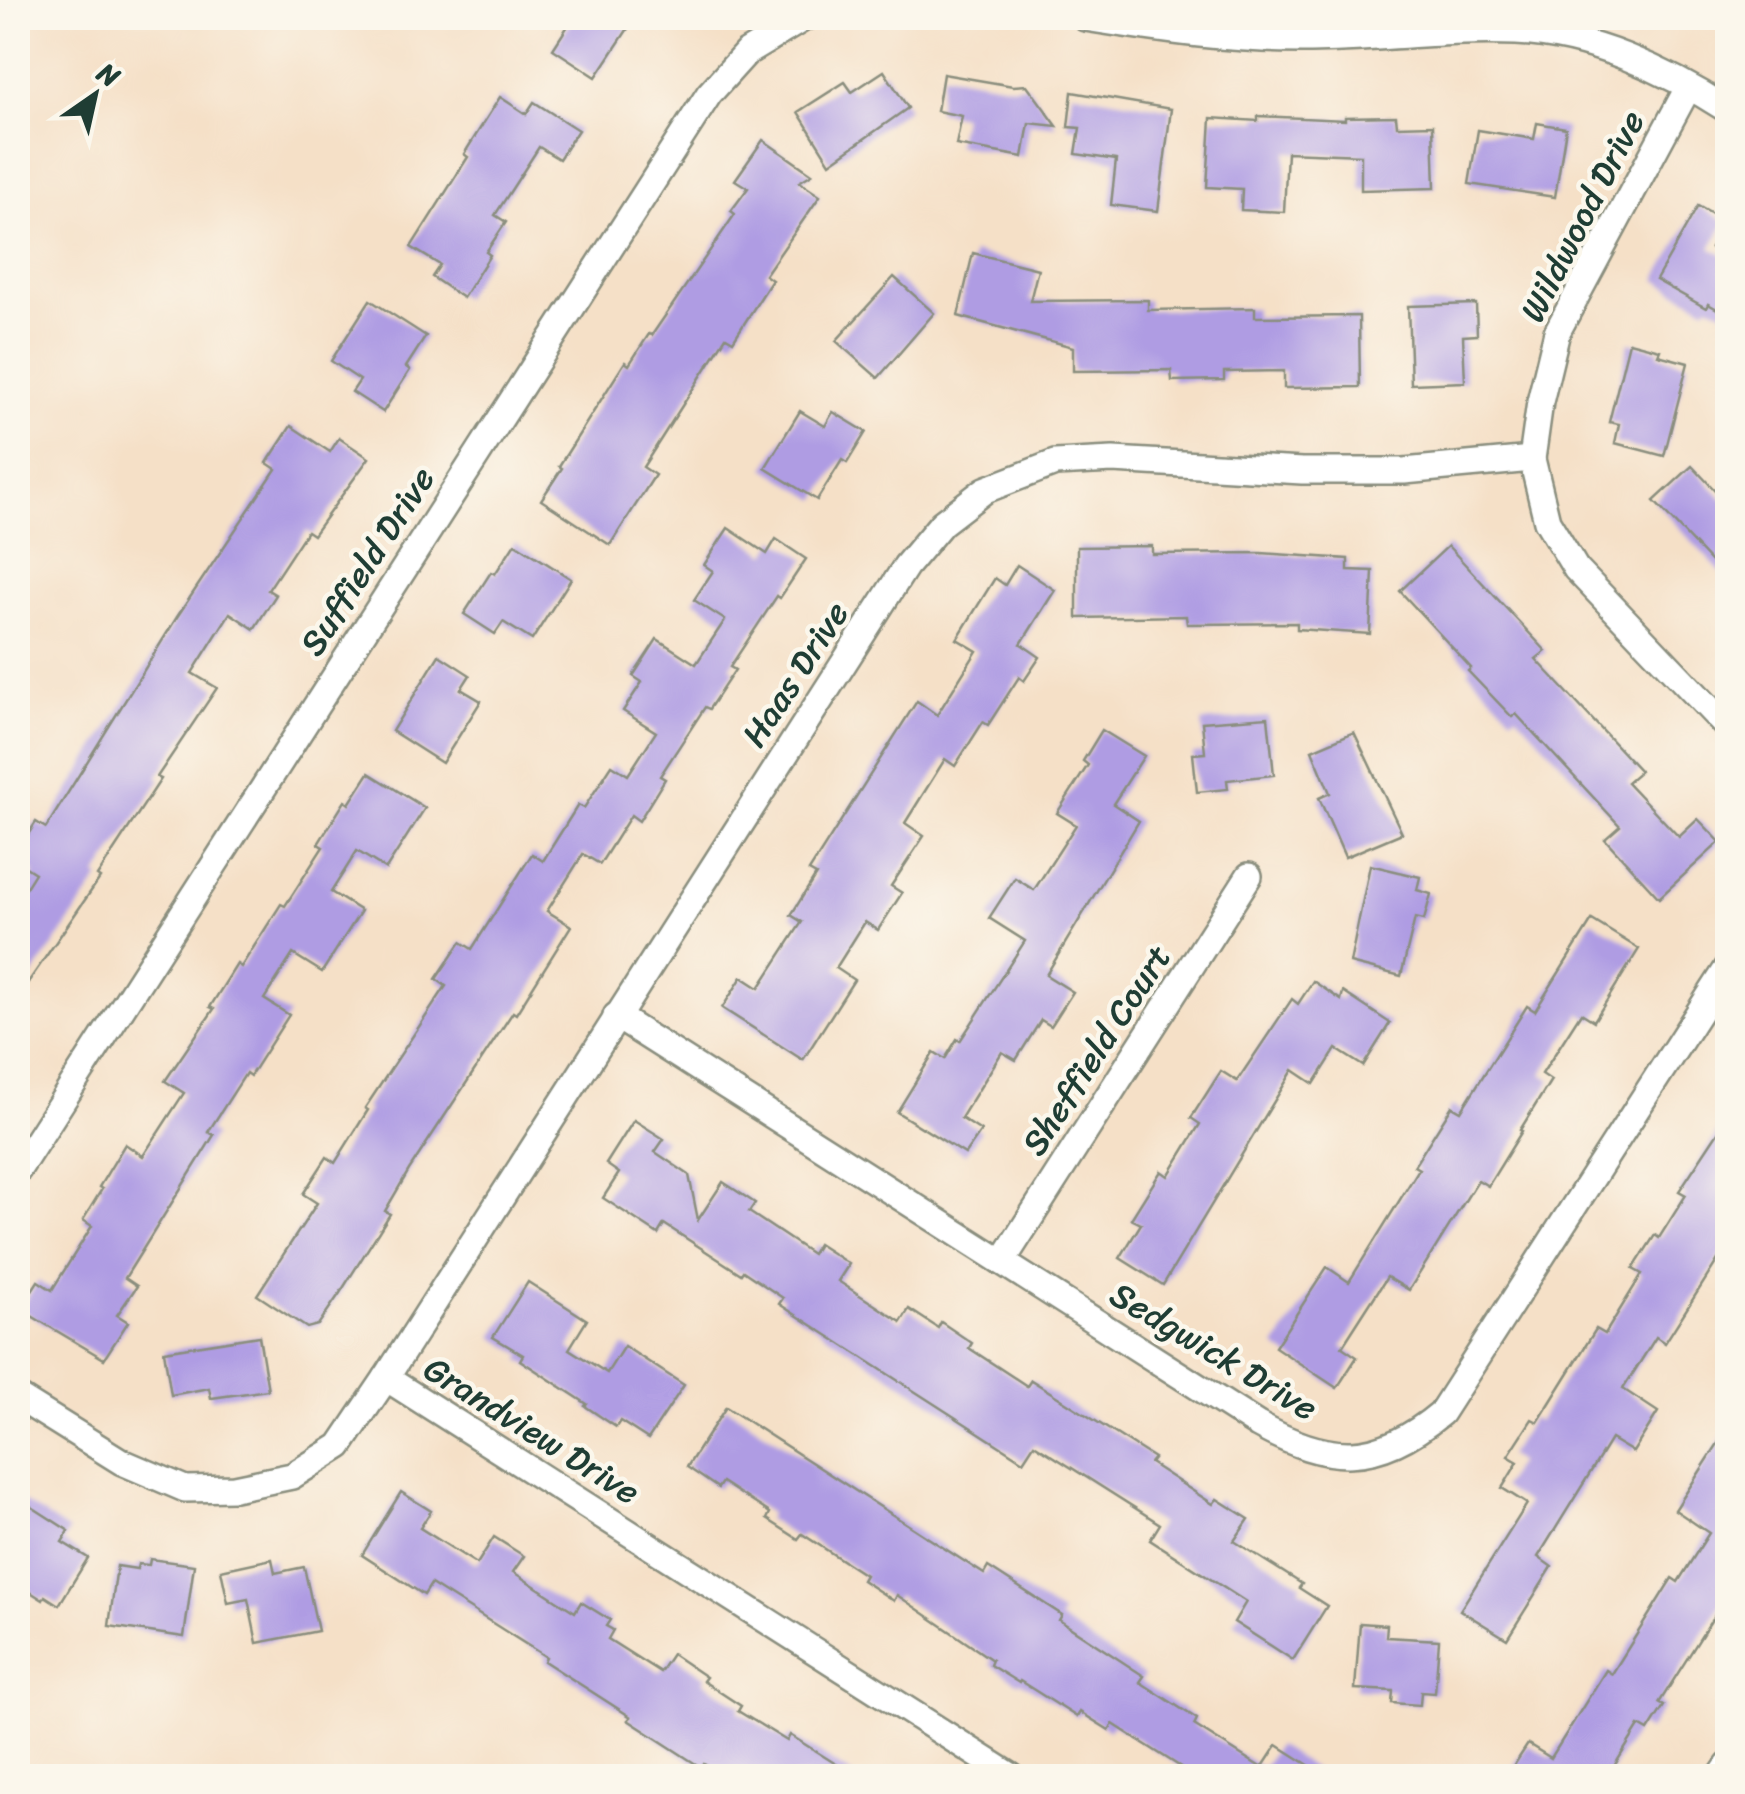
<svg xmlns="http://www.w3.org/2000/svg" width="1745" height="1794" font-family="Sriracha,sans-serif">
<style>
.building{fill:#af9ce3}
.lines{fill:none;stroke-linecap:round;stroke-linejoin:round}
.street-casing{stroke:#8a8e7e;stroke-width:30}
.street{stroke:#fff;stroke-width:25}
.labels{text-anchor:middle;dominant-baseline:central;stroke-width:9;stroke-linejoin:round;paint-order:stroke}
.street-label{font-size:35px;fill:#1f3d34;stroke:#fbf7ec}
</style>
<rect width="100%" height="100%" fill="#fbf7ec"/>
<filter id="ink" filterUnits="userSpaceOnUse"><feTurbulence type="fractalNoise" baseFrequency=".01" numOctaves="2"/><feDisplacementMap in="SourceGraphic" scale="20" xChannelSelector="R" yChannelSelector="G"/><feConvolveMatrix kernelMatrix="1 2 1 2 8 2 1 2 1" color-interpolation-filters="sRGB"/></filter>
<filter id="wash" filterUnits="userSpaceOnUse"><feTurbulence type="fractalNoise" baseFrequency=".0048" numOctaves="4" result="noise"/><feDisplacementMap in="SourceGraphic" scale="40" xChannelSelector="R" yChannelSelector="G"/><feGaussianBlur stdDeviation="2.25" result="paint"/><feColorMatrix in="noise" values="0 0 0 0 0 0 0 0 0 0 0 0 0 0 0 0 0 1.4 0 .05"/><feComposite in="paint" operator="in"/></filter>
<g filter="url(#wash)">
<rect width="100%" height="100%" fill="#f5e0c7"/>
<g id="blocks">
<g class="building">
<path d="M 573,18 L 635,18 L 596,77 L 553,49 Z"/>
<path d="M 884,71 L 908,108 L 830,163 L 798,112 L 845,82 L 852,92 Z"/>
<path d="M 943,74 L 1013,86 L 1027,85 L 1057,126 L 1029,123 L 1023,157 L 956,145 L 962,116 L 937,111 Z"/>
<path d="M 1072,92 L 1171,109 L 1158,211 L 1111,205 L 1116,160 L 1076,154 L 1080,128 L 1068,127 Z"/>
<path d="M 500,97 L 526,114 L 534,102 L 578,130 L 559,159 L 539,147 L 495,215 L 506,222 L 486,252 L 490,255 L 463,298 L 432,277 L 440,265 L 411,247 L 468,157 L 464,154 Z"/>
<path d="M 1258,116 L 1345,120 L 1345,117 L 1396,116 L 1397,126 L 1433,125 L 1435,188 L 1361,190 L 1361,155 L 1287,152 L 1284,212 L 1241,210 L 1242,189 L 1207,187 L 1211,118 L 1258,121 Z"/>
<path d="M 1537,123 L 1566,128 L 1555,197 L 1469,184 L 1478,130 L 1534,139 Z"/>
<path d="M 763,140 L 812,174 L 799,182 L 820,196 L 765,275 L 772,280 L 733,341 L 726,337 L 643,467 L 655,475 L 610,545 L 541,500 L 562,468 L 559,466 L 625,362 L 629,365 L 649,334 L 652,335 L 735,214 L 731,211 L 748,188 L 735,180 Z"/>
<path d="M 1698,206 L 1726,222 L 1711,248 L 1728,258 L 1728,315 L 1708,304 L 1706,308 L 1656,280 Z"/>
<path d="M 973,253 L 1038,269 L 1030,301 L 1148,300 L 1148,310 L 1255,308 L 1255,317 L 1359,316 L 1360,387 L 1284,388 L 1284,371 L 1224,372 L 1224,380 L 1172,381 L 1171,370 L 1073,371 L 1073,347 L 958,316 Z"/>
<path d="M 894,277 L 934,313 L 878,378 L 836,341 Z"/>
<path d="M 370,300 L 426,336 L 406,367 L 410,370 L 383,412 L 352,392 L 360,380 L 331,361 Z"/>
<path d="M 1476,304 L 1477,335 L 1463,336 L 1465,382 L 1411,384 L 1408,306 Z"/>
<path d="M 1629,342 L 1660,350 L 1658,355 L 1688,363 L 1664,456 L 1615,443 L 1619,424 L 1609,422 Z"/>
<path d="M 800,411 L 825,426 L 833,412 L 866,432 L 847,463 L 842,460 L 817,500 L 765,468 Z"/>
<path d="M 291,426 L 330,452 L 339,438 L 369,458 L 313,535 L 307,531 L 268,590 L 276,595 L 254,629 L 230,613 L 192,673 L 217,688 L 157,777 L 161,779 L 97,876 L 100,878 L 18,997 L 18,900 L 35,873 L 18,862 L 18,850 L 36,822 L 46,828 L 177,617 L 276,469 L 267,463 Z"/>
<path d="M 1692,466 L 1728,504 L 1728,580 L 1654,501 Z"/>
<path d="M 728,528 L 767,554 L 776,539 L 806,559 L 780,598 L 777,596 L 730,667 L 735,670 L 709,709 L 705,707 L 660,776 L 665,779 L 639,821 L 631,815 L 600,864 L 583,854 L 547,911 L 571,926 L 516,1014 L 513,1012 L 409,1170 L 385,1211 L 390,1214 L 340,1293 L 318,1325 L 307,1328 L 257,1295 L 317,1203 L 303,1194 L 327,1157 L 335,1163 L 368,1110 L 365,1108 L 446,986 L 436,979 L 461,942 L 472,949 L 532,854 L 543,861 L 578,805 L 584,808 L 612,765 L 628,775 L 656,732 L 623,711 L 642,682 L 633,676 L 657,639 L 696,664 L 725,620 L 694,600 L 713,571 L 704,565 Z"/>
<path d="M 515,543 L 571,579 L 532,640 L 503,622 L 495,634 L 464,614 L 491,572 L 495,574 Z"/>
<path d="M 1152,546 L 1152,554 L 1261,553 L 1348,559 L 1348,570 L 1373,571 L 1370,634 L 1297,629 L 1297,623 L 1187,624 L 1186,616 L 1077,618 L 1077,547 Z"/>
<path d="M 1448,546 L 1546,651 L 1536,659 L 1640,771 L 1627,782 L 1679,837 L 1698,819 L 1720,842 L 1659,898 L 1605,839 L 1620,826 L 1516,714 L 1512,717 L 1468,671 L 1471,668 L 1400,591 Z"/>
<path d="M 1017,565 L 1055,590 L 1021,644 L 1040,657 L 1024,681 L 1019,677 L 988,725 L 983,722 L 955,766 L 945,759 L 905,823 L 924,836 L 891,886 L 902,893 L 878,930 L 865,922 L 836,968 L 854,980 L 803,1060 L 722,1008 L 742,977 L 759,988 L 802,922 L 791,915 L 816,875 L 809,871 L 917,701 L 937,715 L 977,651 L 957,639 L 995,578 L 1005,585 Z"/>
<path d="M 439,655 L 470,675 L 461,689 L 481,701 L 442,763 L 392,731 Z"/>
<path d="M 1268,717 L 1274,775 L 1227,780 L 1228,789 L 1197,792 L 1193,754 L 1205,753 L 1202,722 Z"/>
<path d="M 1102,730 L 1144,756 L 1113,804 L 1139,821 L 1046,975 L 1073,992 L 1051,1026 L 1041,1020 L 1016,1060 L 1002,1052 L 961,1118 L 981,1131 L 965,1154 L 897,1112 L 934,1052 L 945,1059 L 957,1039 L 960,1041 L 1025,941 L 989,918 L 1015,878 L 1034,890 L 1076,825 L 1057,813 L 1088,765 L 1083,761 Z"/>
<path d="M 1354,732 L 1402,833 L 1345,857 L 1319,798 L 1330,793 L 1312,750 Z"/>
<path d="M 369,773 L 425,808 L 386,869 L 357,851 L 331,892 L 361,911 L 322,972 L 293,954 L 264,999 L 289,1015 L 250,1076 L 246,1073 L 208,1132 L 214,1135 L 125,1278 L 137,1286 L 117,1315 L 128,1322 L 104,1359 L 20,1309 L 38,1281 L 52,1290 L 92,1226 L 83,1220 L 102,1189 L 99,1187 L 125,1144 L 143,1156 L 184,1093 L 165,1081 L 214,1009 L 210,1007 L 237,964 L 241,967 L 281,904 L 285,906 L 323,847 L 318,844 L 345,801 L 349,804 Z"/>
<path d="M 1370,865 L 1420,877 L 1417,890 L 1431,894 L 1424,920 L 1415,918 L 1401,976 L 1350,963 Z"/>
<path d="M 1592,920 L 1639,949 L 1594,1021 L 1581,1013 L 1542,1074 L 1551,1080 L 1520,1130 L 1522,1131 L 1488,1186 L 1478,1180 L 1409,1290 L 1387,1277 L 1342,1347 L 1357,1357 L 1337,1388 L 1275,1347 L 1327,1267 L 1349,1282 L 1419,1169 L 1414,1166 L 1452,1106 L 1461,1111 L 1527,1006 L 1535,1011 Z"/>
<path d="M 1313,981 L 1341,1000 L 1343,992 L 1390,1023 L 1363,1066 L 1336,1049 L 1314,1084 L 1293,1070 L 1163,1285 L 1120,1258 L 1141,1224 L 1131,1219 L 1161,1171 L 1168,1176 L 1200,1124 L 1191,1118 L 1221,1071 L 1237,1081 L 1292,999 L 1298,1004 Z"/>
<path d="M 1728,1117 L 1728,1244 L 1665,1343 L 1656,1337 L 1623,1389 L 1658,1412 L 1633,1452 L 1611,1439 L 1538,1557 L 1552,1567 L 1507,1639 L 1460,1610 L 1527,1504 L 1502,1488 L 1518,1462 L 1508,1456 L 1532,1419 L 1538,1422 L 1596,1329 L 1605,1334 L 1642,1274 L 1633,1269 L 1655,1235 L 1659,1238 L 1686,1195 L 1679,1191 Z"/>
<path d="M 634,1120 L 664,1139 L 655,1152 L 689,1175 L 698,1220 L 723,1182 L 755,1203 L 749,1212 L 812,1254 L 818,1244 L 849,1264 L 838,1281 L 901,1322 L 909,1309 L 938,1328 L 941,1322 L 972,1343 L 969,1348 L 1027,1386 L 1031,1380 L 1154,1458 L 1150,1463 L 1213,1504 L 1217,1499 L 1249,1519 L 1234,1541 L 1302,1584 L 1299,1588 L 1327,1606 L 1293,1660 L 1234,1622 L 1246,1602 L 1150,1540 L 1160,1524 L 1034,1444 L 1023,1461 L 779,1304 L 783,1298 L 743,1271 L 741,1274 L 664,1224 L 658,1234 L 603,1198 L 619,1173 L 606,1164 Z"/>
<path d="M 528,1282 L 587,1320 L 569,1349 L 607,1373 L 624,1346 L 684,1385 L 648,1439 L 620,1421 L 616,1427 L 585,1406 L 587,1404 L 520,1360 L 523,1355 L 493,1337 Z"/>
<path d="M 259,1336 L 268,1390 L 211,1398 L 209,1388 L 171,1395 L 164,1351 Z"/>
<path d="M 726,1407 L 984,1574 L 988,1567 L 1062,1615 L 1059,1620 L 1144,1676 L 1140,1682 L 1197,1719 L 1194,1725 L 1262,1768 L 1277,1745 L 1326,1776 L 1195,1776 L 1113,1724 L 1109,1730 L 1080,1712 L 1077,1717 L 1020,1681 L 1019,1683 L 990,1665 L 992,1660 L 897,1595 L 894,1601 L 862,1580 L 865,1575 L 802,1534 L 798,1539 L 767,1519 L 770,1513 L 722,1482 L 718,1488 L 687,1467 Z"/>
<path d="M 1728,1428 L 1728,1594 L 1659,1703 L 1664,1706 L 1648,1731 L 1639,1726 L 1608,1776 L 1507,1776 L 1528,1744 L 1551,1758 L 1606,1670 L 1612,1674 L 1672,1578 L 1678,1582 L 1709,1533 L 1675,1510 Z"/>
<path d="M 401,1492 L 431,1511 L 420,1528 L 477,1564 L 494,1537 L 524,1556 L 513,1572 L 575,1612 L 581,1602 L 610,1620 L 606,1626 L 613,1630 L 608,1639 L 660,1672 L 672,1654 L 706,1677 L 703,1681 L 741,1706 L 738,1711 L 787,1741 L 790,1735 L 855,1776 L 723,1776 L 704,1764 L 702,1768 L 628,1720 L 631,1717 L 544,1661 L 546,1657 L 431,1584 L 424,1595 L 362,1555 Z"/>
<path d="M 18,1498 L 69,1531 L 62,1542 L 88,1558 L 59,1605 L 45,1596 L 43,1600 L 18,1584 Z"/>
<path d="M 150,1559 L 194,1565 L 184,1637 L 109,1626 L 117,1566 L 137,1569 L 138,1564 L 149,1565 Z"/>
<path d="M 272,1559 L 275,1573 L 304,1567 L 318,1631 L 257,1643 L 248,1599 L 228,1603 L 221,1570 Z"/>
<path d="M 1360,1623 L 1387,1625 L 1386,1637 L 1439,1640 L 1435,1693 L 1421,1692 L 1420,1705 L 1392,1703 L 1393,1691 L 1355,1689 Z"/>
</g>
</g>
</g>
<g filter="url(#ink)">
<use href="#blocks" fill-opacity="0" stroke="#8a8e7e" stroke-width="2.5"/>
<g class="lines">
<defs>
<g id="street">
<path d="M 1085,18 C 1160,30 1235,41 1311,40 C 1379,39 1448,29 1516,32 C 1590,35 1666,70 1728,110"/>
<path d="M 1688,88 L 1557,332 L 1540,402 L 1532,459 L 1547,521 L 1576,569 L 1728,728"/>
<path d="M 616,1016 L 1258,1425 C 1328,1464 1377,1467 1441,1413 L 1728,967"/>
<path d="M 18,1170 L 709,94 L 746,53 L 804,18"/>
<path d="M 1002,1262 L 1249,876"/>
<path d="M 386,1378 L 906,566 L 942,523 L 985,490 L 1055,463 L 1113,460 L 1302,471 L 1404,471 L 1532,459"/>
<path d="M 18,1397 L 122,1462 L 185,1489 L 234,1488 L 292,1476 L 340,1446 L 386,1378 L 1011,1776"/>
<path d="M 1721,1776 L 1728,1766"/>
</g>
</defs>
<use href="#street" class="street-casing"/>
<use href="#street" class="street"/>
</g>
</g>
<g class="labels">
<g class="street-label">
<text transform="translate(1582 216) rotate(-63)">Wildwood Drive</text>
<text transform="translate(367 561) rotate(-57)">Suffield Drive</text>
<text transform="translate(795 674) rotate(-57)">Haas Drive</text>
<text transform="translate(1096 1050) rotate(-57)">Sheffield Court</text>
<text transform="translate(1214 1351) rotate(31)">Sedgwick Drive</text>
<text transform="translate(532 1430) rotate(32)">Grandview Drive</text>
</g>
</g>
<rect width="1745" height="1794" fill="none" stroke="#fbf7ec" stroke-width="60"/>
<g transform="translate(95 95) rotate(34)" stroke="#fbf7ec" stroke-width="8" paint-order="stroke">
<path d="M0-8L18 38L0 25L-18 38Z" fill="#1f3d34"/>
<text y="-15" font-size="28" font-weight="bold" text-anchor="middle" fill="#1f3d34">N</text>
</g>
</svg>
